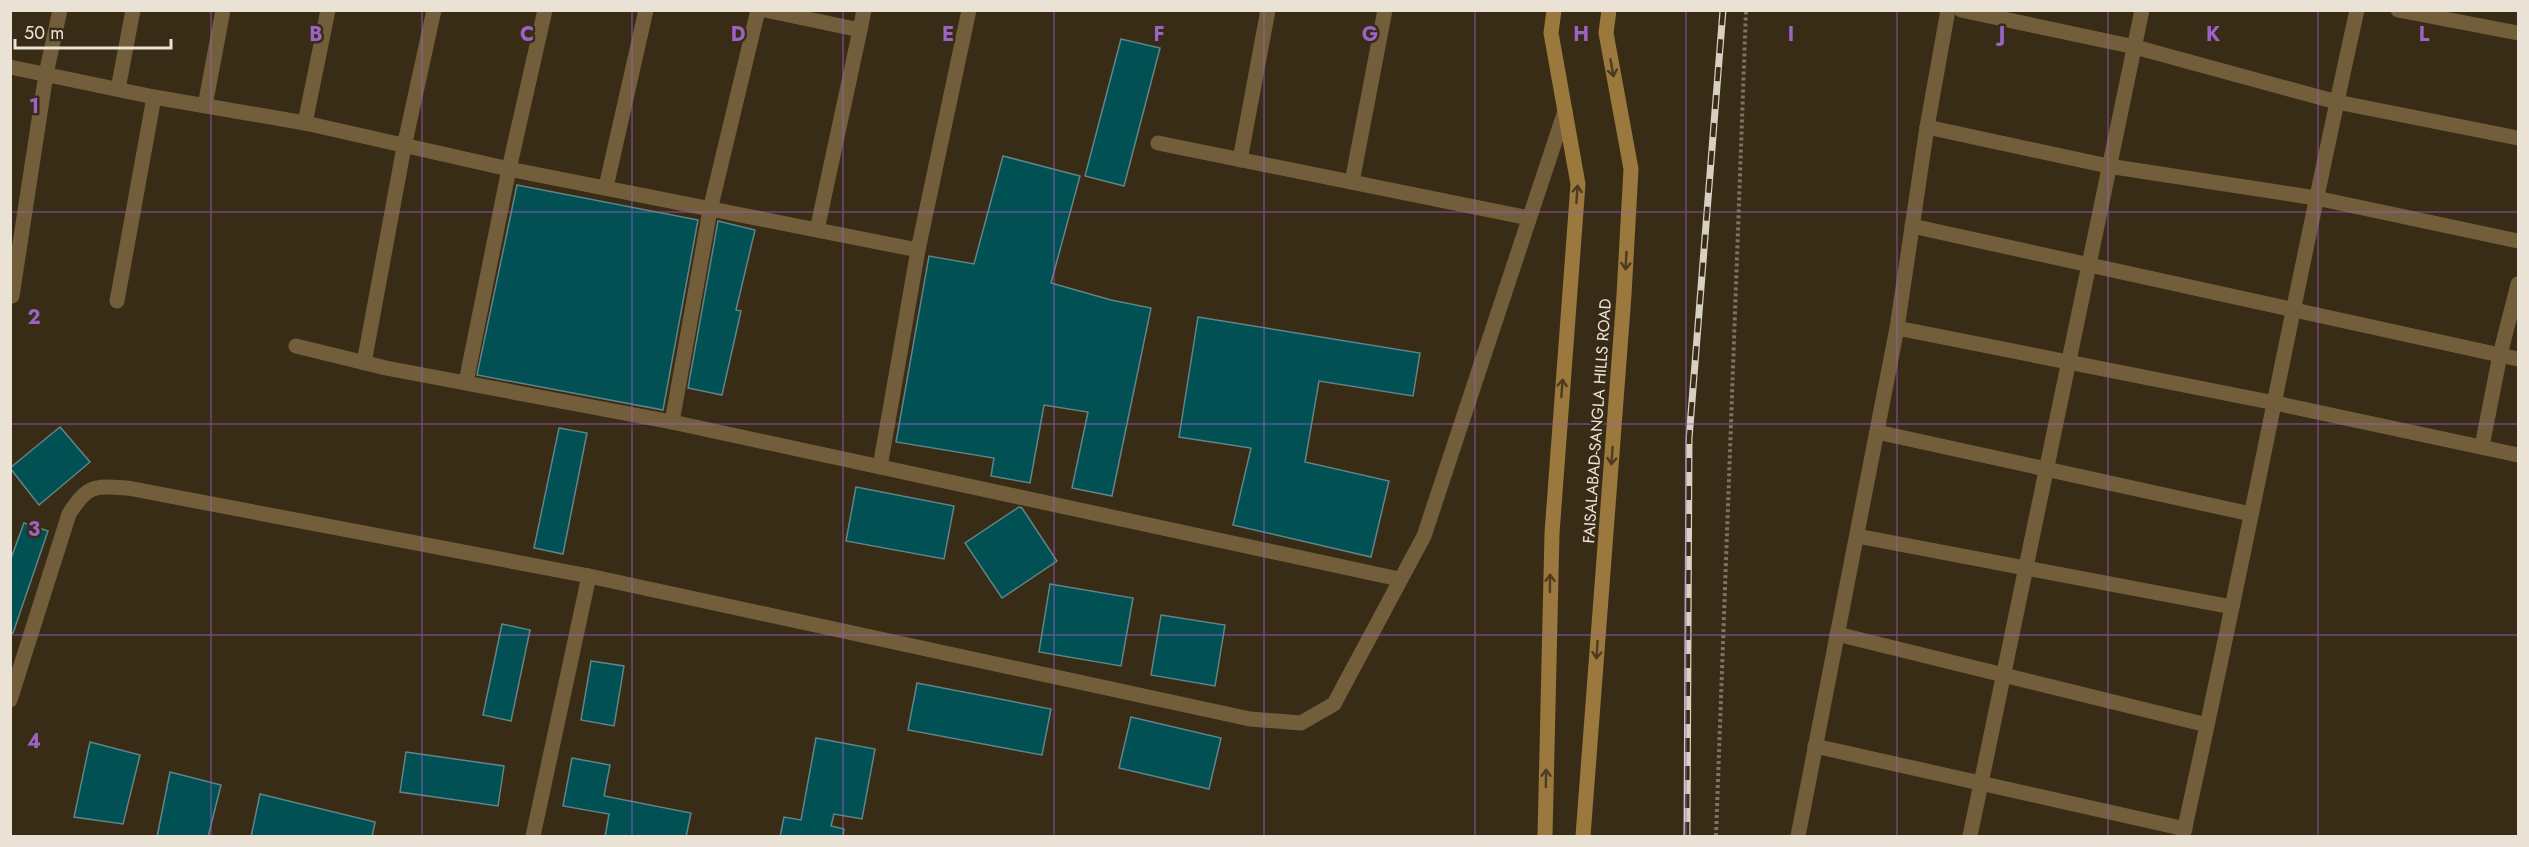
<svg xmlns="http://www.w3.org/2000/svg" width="2529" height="847" font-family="Jost,sans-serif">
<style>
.building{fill:#005054;stroke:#618486;stroke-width:1.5}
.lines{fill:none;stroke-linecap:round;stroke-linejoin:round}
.path{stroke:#7e7361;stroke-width:4;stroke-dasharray:3 3;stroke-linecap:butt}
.minor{stroke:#735e3b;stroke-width:15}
.secondary{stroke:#9a783e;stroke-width:15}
.rail-casing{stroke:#d8d0c2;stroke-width:7}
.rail{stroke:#392c17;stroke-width:4.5;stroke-dasharray:14;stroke-linecap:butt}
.oneway{stroke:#4c3b1f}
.grid{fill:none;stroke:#9c63c6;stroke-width:1.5;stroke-opacity:0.55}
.labels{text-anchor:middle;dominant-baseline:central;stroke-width:5;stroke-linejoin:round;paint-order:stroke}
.street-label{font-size:16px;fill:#eae2d5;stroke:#392c17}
.grid-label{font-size:20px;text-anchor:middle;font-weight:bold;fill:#9c63c6;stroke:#392c17;stroke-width:5;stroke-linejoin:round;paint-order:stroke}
</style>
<rect width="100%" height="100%" fill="#392c17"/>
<g class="building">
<path d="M 1121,39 L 1160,48 L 1124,186 L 1085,176 Z"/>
<path d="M 1003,156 L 1080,176 L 1051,283 L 1111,300 L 1151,308 L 1112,496 L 1072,488 L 1088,412 L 1044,405 L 1030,483 L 991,476 L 994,458 L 896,442 L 929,256 L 974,264 Z"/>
<path d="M 517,185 L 698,220 L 663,410 L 477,375 Z"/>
<path d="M 718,221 L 755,230 L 736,310 L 741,311 L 722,395 L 688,388 Z"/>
<path d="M 1198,317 L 1420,353 L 1413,396 L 1319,381 L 1305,462 L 1389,481 L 1371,557 L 1233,525 L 1251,448 L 1179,437 Z"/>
<path d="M 60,427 L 90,462 L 39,505 L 10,468 Z"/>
<path d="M 559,428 L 587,433 L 563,554 L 534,548 Z"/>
<path d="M 856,487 L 954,506 L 944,559 L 846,541 Z"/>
<path d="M 1019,507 L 1022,508 L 1057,561 L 1002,598 L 965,543 Z"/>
<path d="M 24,523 L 48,531 L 13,633 L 10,633 L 10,561 Z"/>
<path d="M 1050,584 L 1133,598 L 1121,666 L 1039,652 Z"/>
<path d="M 1161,615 L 1225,625 L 1215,686 L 1151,675 Z"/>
<path d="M 502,624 L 530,630 L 511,721 L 483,715 Z"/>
<path d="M 591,661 L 624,666 L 614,726 L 581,720 Z"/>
<path d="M 917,683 L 1051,709 L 1042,755 L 908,730 Z"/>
<path d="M 1131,717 L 1221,738 L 1209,789 L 1119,768 Z"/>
<path d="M 816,738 L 875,749 L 862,819 L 834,814 L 831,826 L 844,829 L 843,837 L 780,837 L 784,817 L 801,820 Z"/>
<path d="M 90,742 L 140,755 L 123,824 L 74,817 Z"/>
<path d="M 406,752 L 504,766 L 498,806 L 400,792 Z"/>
<path d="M 572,758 L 610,765 L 604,796 L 691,813 L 686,837 L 605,837 L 609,814 L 563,806 Z"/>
<path d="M 170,772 L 221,785 L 208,837 L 157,837 Z"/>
<path d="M 260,794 L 375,822 L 372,837 L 251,837 Z"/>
</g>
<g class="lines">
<path class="path" d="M 1716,836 L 1746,10"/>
<g class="minor">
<path d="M 765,10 L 860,30 L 864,10"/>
<path d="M 1961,10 L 2135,47 L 2337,102 L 2518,138"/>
<path d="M 2398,10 L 2518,33"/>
<path d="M 10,67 L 154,97 L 305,123 L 509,169 L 918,250 L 969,10"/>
<path d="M 118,89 L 133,10"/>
<path d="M 205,106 L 223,10"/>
<path d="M 305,123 L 328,10"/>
<path d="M 1927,127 L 2108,166 L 2316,198 L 2518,241"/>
<path d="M 1158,143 L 1529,218"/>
<path d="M 1240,160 L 1268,10"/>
<path d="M 1352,182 L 1385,10"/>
<path d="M 606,187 L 646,10"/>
<path d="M 1912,226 L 2518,359"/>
<path d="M 817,230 L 860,30"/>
<path d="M 12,296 L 46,74 L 60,10"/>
<path d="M 117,301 L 154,97"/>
<path d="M 1897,328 L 2275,403 L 2518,455"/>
<path d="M 296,346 L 386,368 L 672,422 L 1399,579"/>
<path d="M 364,363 L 404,147 L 434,10"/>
<path d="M 466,382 L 509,169 L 545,10"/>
<path d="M 672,422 L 710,210 L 758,10"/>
<path d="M 1877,432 L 2251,514"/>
<path d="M 2482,446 L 2500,355 L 2518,284"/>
<path d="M 880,467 L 918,250"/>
<path d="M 1857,536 L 2232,607"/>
<path d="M 1837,634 L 2207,725"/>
<path d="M 10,700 L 69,514 C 88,484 95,486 128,488 L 589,576 L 1250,719 L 1301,723 L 1334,704 L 1424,536 L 1565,111"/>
<path d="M 1815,746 L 2185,829"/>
<path d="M 533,836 L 589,576"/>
<path d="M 1798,836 L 1897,328 L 1927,127 L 1948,10"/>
<path d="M 1970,836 L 2142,10"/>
<path d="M 2183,836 C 2244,562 2296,285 2357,10"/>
</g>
<g class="secondary">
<path d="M 1545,836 L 1552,533 L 1578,184 L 1551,33 L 1554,10"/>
<path d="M 1583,836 L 1624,295 L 1631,169 L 1606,33 L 1609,10"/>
</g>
<defs>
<path id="rail" d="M 1687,836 L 1689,439 L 1723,10"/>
</defs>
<use href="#rail" class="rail-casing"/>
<use href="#rail" class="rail"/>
</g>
<defs><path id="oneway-shaft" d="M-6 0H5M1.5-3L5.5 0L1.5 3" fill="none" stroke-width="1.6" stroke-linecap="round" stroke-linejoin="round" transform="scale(1.5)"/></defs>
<g class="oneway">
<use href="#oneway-shaft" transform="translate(1612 68) rotate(80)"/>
<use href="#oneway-shaft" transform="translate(1577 194) rotate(-86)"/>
<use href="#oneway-shaft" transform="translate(1626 261) rotate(93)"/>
<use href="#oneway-shaft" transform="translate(1562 388) rotate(-86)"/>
<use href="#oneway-shaft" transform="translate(1612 456) rotate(94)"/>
<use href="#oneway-shaft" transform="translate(1550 583) rotate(-89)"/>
<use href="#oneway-shaft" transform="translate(1597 650) rotate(94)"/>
<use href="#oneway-shaft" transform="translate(1546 778) rotate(-89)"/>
</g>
<path class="grid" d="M 211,10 L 211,836M 422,10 L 422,836M 632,10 L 632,836M 843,10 L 843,836M 1054,10 L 1054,836M 1264,10 L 1264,836M 1475,10 L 1475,836M 1686,10 L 1686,836M 1897,10 L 1897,836M 2108,10 L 2108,836M 2318,10 L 2318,836M 10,212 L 2518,212M 10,424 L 2518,424M 10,635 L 2518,635"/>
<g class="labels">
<g class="street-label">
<text transform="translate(1597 421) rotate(-86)">FAISALABAD-SANGLA HILLS ROAD</text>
</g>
</g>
<g class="grid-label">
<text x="316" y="41">B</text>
<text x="527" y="41">C</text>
<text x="738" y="41">D</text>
<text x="948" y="41">E</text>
<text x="1159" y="41">F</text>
<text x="1370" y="41">G</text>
<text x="1581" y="41">H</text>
<text x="1791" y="41">I</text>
<text x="2002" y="41">J</text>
<text x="2213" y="41">K</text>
<text x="2424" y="41">L</text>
<text x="34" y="113">1</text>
<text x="34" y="324">2</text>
<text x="34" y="536">3</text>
<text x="34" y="748">4</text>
</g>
<rect width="2529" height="847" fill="none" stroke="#eae2d5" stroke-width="24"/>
<path d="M15 39v9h156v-9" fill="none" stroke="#eae2d5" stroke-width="3"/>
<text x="24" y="39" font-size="18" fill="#eae2d5" stroke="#392c17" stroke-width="4.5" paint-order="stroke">50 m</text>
</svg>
